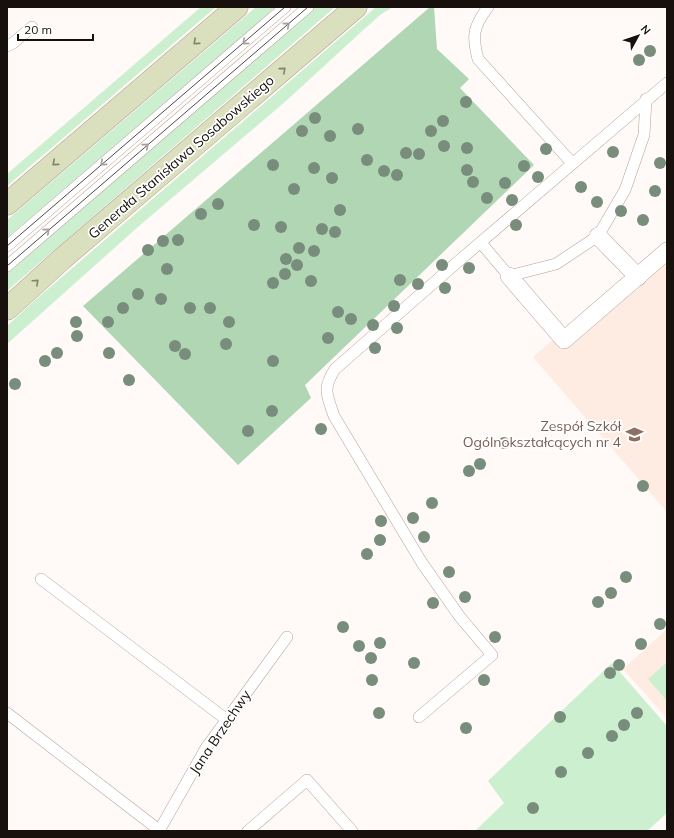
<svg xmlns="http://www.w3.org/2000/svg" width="674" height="838" font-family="Mulish,sans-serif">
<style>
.built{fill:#feece3}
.green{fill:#cbefcf}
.forest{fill:#b0d6b4}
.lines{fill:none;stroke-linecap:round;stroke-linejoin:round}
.service-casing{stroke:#b4a095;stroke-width:12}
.pedestrian-casing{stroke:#b4a095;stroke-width:18}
.secondary-casing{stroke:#b4a095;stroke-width:23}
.service{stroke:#fff;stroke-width:11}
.pedestrian{stroke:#fff;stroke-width:17}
.secondary{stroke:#dadfbd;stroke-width:22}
.tram{stroke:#504947;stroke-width:1}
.tree{fill:#788d7b}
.oneway{stroke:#a29f9e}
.oneway2{stroke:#82826e}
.labels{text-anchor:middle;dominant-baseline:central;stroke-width:3.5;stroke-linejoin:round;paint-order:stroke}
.street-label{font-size:14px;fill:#17100d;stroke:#fff}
.education-label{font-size:14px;fill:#785e54;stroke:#fff;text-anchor:end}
</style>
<rect width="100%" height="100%" fill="#fffaf8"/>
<g class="built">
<path d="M 667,241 L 667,512 L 533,357 Z"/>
<path d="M 667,629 L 667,718 L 623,669 Z"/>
</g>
<g class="green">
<path d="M 201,7 L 216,7 L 7,186 L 7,174 Z"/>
<path d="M 256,7 L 276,7 L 7,238 L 7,220 Z"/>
<path d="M 314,7 L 335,7 L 7,291 L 7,272 Z"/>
<path d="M 376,7 L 393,7 L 380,15 L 360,33 L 286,101 L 139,226 L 7,344 L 7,326 L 34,301 Z"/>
<path d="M 667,662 L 667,701 L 648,679 Z"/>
<path d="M 612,663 L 667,726 L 667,813 L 647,831 L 475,831 L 504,803 L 488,781 Z"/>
</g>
<path class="forest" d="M 430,7 L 434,7 L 437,49 L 469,79 L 460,88 L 534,165 L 305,385 L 311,398 L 238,465 L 83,306 Z"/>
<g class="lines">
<defs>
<g id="service">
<path d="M 488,7 C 473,27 472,36 478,59 L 572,163"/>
<path d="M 7,46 L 13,43 L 32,27"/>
<path d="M 481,243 L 509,276 L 556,264 L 598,236 L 625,190 L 644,135 L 646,99"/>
<path d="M 7,246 L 285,7"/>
<path d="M 7,266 L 308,7"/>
<path d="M 41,579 L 227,720"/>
<path d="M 7,713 L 159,830"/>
<path d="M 419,717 L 492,655 L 460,617 L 422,563 L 334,416 C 327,395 322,389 335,369 L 461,259 L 667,83"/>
<path d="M 159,831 L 206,748 L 287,637"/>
<path d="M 248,831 L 307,780 L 352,831"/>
</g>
<g id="pedestrian">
<path d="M 598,236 L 638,277"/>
<path d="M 509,276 L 564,340 L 667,251"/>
</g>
<g id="secondary">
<path d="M 7,204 L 237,7"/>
<path d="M 7,309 L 63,258 L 356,7"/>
</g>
</defs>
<use href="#service" class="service-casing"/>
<use href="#pedestrian" class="pedestrian-casing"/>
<use href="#secondary" class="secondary-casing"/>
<use href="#service" class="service"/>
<use href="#pedestrian" class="pedestrian"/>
<use href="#secondary" class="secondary"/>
<g class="tram">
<path d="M 7,246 L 285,7"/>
<path d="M 7,266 L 308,7"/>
</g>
</g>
<g class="tree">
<circle cx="650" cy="51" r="6"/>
<circle cx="639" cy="60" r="6"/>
<circle cx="466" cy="102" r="6"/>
<circle cx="315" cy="118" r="6"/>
<circle cx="443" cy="121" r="6"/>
<circle cx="358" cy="129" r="6"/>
<circle cx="302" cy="131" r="6"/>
<circle cx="431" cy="131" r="6"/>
<circle cx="330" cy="136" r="6"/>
<circle cx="444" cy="146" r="6"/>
<circle cx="467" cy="148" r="6"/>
<circle cx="546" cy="149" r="6"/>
<circle cx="613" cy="152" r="6"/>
<circle cx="406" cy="153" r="6"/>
<circle cx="419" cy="154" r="6"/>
<circle cx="367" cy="160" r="6"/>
<circle cx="660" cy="163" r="6"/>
<circle cx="273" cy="165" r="6"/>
<circle cx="524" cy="166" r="6"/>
<circle cx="314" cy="168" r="6"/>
<circle cx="467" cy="170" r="6"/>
<circle cx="384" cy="171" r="6"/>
<circle cx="397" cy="175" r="6"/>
<circle cx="538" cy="177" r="6"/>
<circle cx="332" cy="178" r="6"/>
<circle cx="473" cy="182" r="6"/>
<circle cx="505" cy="183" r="6"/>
<circle cx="581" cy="187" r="6"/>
<circle cx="294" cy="189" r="6"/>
<circle cx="655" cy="191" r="6"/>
<circle cx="487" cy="198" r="6"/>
<circle cx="512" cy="200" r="6"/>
<circle cx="597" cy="202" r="6"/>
<circle cx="218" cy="204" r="6"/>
<circle cx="340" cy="210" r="6"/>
<circle cx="621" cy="211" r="6"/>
<circle cx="201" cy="214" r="6"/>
<circle cx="643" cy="220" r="6"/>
<circle cx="254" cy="225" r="6"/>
<circle cx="516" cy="225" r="6"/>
<circle cx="281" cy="227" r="6"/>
<circle cx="322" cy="229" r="6"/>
<circle cx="335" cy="232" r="6"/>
<circle cx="178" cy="240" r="6"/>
<circle cx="163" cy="241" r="6"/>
<circle cx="299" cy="248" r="6"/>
<circle cx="148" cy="250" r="6"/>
<circle cx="314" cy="251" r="6"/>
<circle cx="286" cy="259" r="6"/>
<circle cx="297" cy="265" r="6"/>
<circle cx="442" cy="265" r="6"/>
<circle cx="469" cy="268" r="6"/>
<circle cx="167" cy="269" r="6"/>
<circle cx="285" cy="274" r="6"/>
<circle cx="400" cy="280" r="6"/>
<circle cx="311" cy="281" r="6"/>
<circle cx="273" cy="283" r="6"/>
<circle cx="418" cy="284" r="6"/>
<circle cx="445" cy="288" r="6"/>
<circle cx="138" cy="294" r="6"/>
<circle cx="161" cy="299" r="6"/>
<circle cx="394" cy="306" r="6"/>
<circle cx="123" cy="308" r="6"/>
<circle cx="190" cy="308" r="6"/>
<circle cx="210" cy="308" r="6"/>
<circle cx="338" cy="312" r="6"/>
<circle cx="351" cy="319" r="6"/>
<circle cx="76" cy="322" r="6"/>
<circle cx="108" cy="322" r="6"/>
<circle cx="229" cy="322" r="6"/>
<circle cx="373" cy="325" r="6"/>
<circle cx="397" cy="328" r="6"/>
<circle cx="77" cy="336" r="6"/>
<circle cx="328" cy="338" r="6"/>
<circle cx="226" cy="344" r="6"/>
<circle cx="175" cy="346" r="6"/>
<circle cx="375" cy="348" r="6"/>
<circle cx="57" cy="353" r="6"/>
<circle cx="109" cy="353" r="6"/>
<circle cx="185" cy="354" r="6"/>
<circle cx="45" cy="361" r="6"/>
<circle cx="273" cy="361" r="6"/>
<circle cx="129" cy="380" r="6"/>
<circle cx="15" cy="384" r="6"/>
<circle cx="272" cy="411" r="6"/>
<circle cx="321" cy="429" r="6"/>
<circle cx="248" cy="431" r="6"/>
<circle cx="504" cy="443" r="6"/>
<circle cx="480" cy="464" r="6"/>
<circle cx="469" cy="471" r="6"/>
<circle cx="643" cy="486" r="6"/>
<circle cx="432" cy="503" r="6"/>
<circle cx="413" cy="518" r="6"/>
<circle cx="381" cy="521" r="6"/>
<circle cx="424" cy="537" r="6"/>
<circle cx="380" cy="540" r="6"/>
<circle cx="367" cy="554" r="6"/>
<circle cx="449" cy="572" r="6"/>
<circle cx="626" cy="577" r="6"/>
<circle cx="611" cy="593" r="6"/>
<circle cx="465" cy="597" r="6"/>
<circle cx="598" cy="602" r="6"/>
<circle cx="433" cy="603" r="6"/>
<circle cx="660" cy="624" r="6"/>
<circle cx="343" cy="627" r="6"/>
<circle cx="495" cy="637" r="6"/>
<circle cx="380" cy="643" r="6"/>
<circle cx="641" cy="644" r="6"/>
<circle cx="359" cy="646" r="6"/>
<circle cx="371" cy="658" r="6"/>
<circle cx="414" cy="663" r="6"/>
<circle cx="619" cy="665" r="6"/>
<circle cx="610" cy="673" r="6"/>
<circle cx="372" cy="680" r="6"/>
<circle cx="484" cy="680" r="6"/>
<circle cx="379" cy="713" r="6"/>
<circle cx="637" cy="713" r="6"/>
<circle cx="560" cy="717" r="6"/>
<circle cx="624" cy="725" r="6"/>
<circle cx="466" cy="728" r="6"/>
<circle cx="612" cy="736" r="6"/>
<circle cx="588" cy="753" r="6"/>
<circle cx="561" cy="772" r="6"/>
<circle cx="533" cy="808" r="6"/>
</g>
<defs><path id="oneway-chevron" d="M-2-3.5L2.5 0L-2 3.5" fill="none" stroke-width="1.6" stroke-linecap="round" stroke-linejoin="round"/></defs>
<g class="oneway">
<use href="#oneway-chevron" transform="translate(287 25) rotate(-41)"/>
<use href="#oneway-chevron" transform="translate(245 42) rotate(139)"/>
<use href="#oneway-chevron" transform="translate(146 146) rotate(-41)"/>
<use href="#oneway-chevron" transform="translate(103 163) rotate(139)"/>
<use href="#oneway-chevron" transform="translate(47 231) rotate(-41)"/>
</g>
<g class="oneway2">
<use href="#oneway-chevron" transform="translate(196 42) rotate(139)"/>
<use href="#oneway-chevron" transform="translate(283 70) rotate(-41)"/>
<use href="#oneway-chevron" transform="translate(55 163) rotate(139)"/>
<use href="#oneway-chevron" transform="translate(36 282) rotate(-42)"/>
</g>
<defs>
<symbol id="school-bare" viewBox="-9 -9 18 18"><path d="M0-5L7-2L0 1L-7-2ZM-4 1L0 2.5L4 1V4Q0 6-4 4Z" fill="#8d6e63" stroke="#fff" stroke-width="2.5" paint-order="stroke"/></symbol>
</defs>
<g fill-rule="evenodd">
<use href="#school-bare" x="622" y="422" width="25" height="25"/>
</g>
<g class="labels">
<g class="street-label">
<text transform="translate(181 157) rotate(-41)">Generała Stanisława Sosabowskiego</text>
<text transform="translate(220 732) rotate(-56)">Jana Brzechwy</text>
</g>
<g class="education-label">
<text x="621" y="426">Zespół Szkół<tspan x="621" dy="16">Ogólnokształcących nr 4</tspan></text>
</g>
</g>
<rect width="674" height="838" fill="none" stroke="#17100d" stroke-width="16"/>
<g transform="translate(638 36) rotate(50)" stroke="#ffffff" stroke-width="3" paint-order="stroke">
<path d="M0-3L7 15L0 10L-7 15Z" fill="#17100d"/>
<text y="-6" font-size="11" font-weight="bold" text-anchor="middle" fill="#17100d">N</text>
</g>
<path d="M18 34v6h75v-6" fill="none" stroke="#17100d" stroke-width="2"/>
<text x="24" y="34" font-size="12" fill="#17100d" stroke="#ffffff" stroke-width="3" paint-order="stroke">20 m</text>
</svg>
